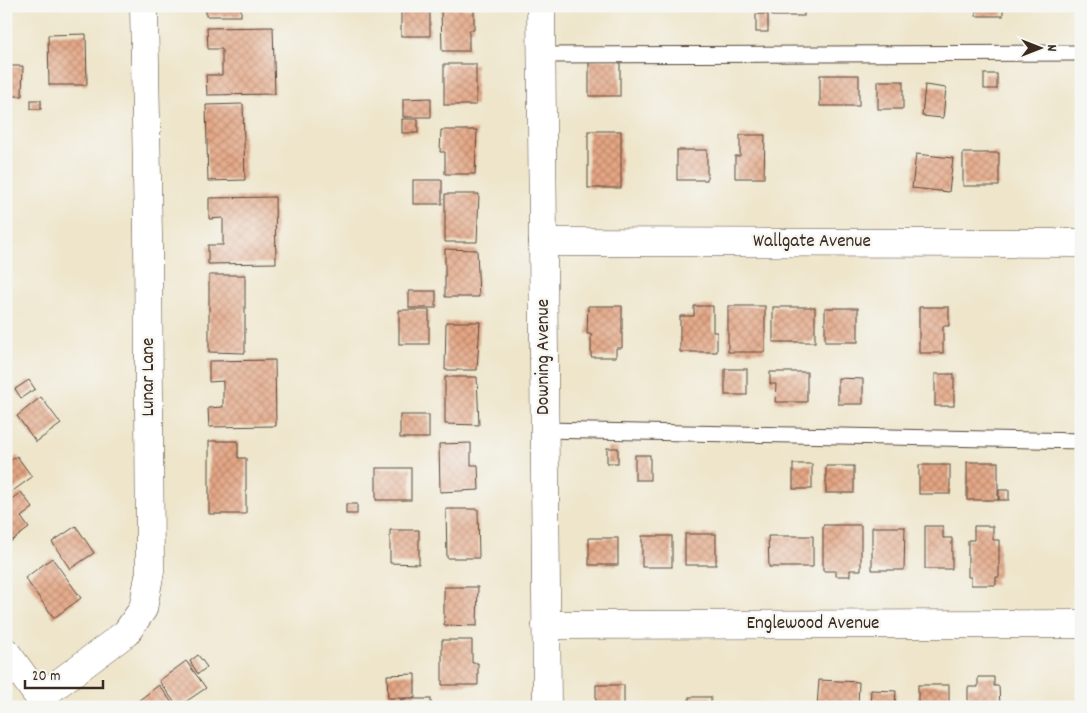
<svg xmlns="http://www.w3.org/2000/svg" width="1087" height="713" font-family="Dekko,sans-serif">
<style>
.building{fill:url(#building-cross-hatch)}
.lines{fill:none;stroke-linecap:round;stroke-linejoin:round}
.service-casing{stroke:#564638;stroke-width:17}
.minor-casing{stroke:#564638;stroke-width:29}
.service{stroke:#fff;stroke-width:15}
.minor{stroke:#fff;stroke-width:28}
.labels{text-anchor:middle;dominant-baseline:central;stroke-width:5;stroke-linejoin:round;paint-order:stroke}
.street-label{font-size:19px;fill:#3b2a1e;stroke:#f6f6f2}
</style>
<defs>
<pattern id="building-cross-hatch" width="8" height="8" patternUnits="userSpaceOnUse" patternTransform="scale(1.25)"><rect width="8" height="8" fill="#e4a684"/><path d="M0 0l8 8M0 8l8-8" fill="none" stroke="#ba876b"/></pattern>
</defs>
<rect width="100%" height="100%" fill="#f6f6f2"/>
<filter id="ink" filterUnits="userSpaceOnUse"><feTurbulence type="fractalNoise" baseFrequency=".02" numOctaves="2"/><feDisplacementMap in="SourceGraphic" scale="10" xChannelSelector="R" yChannelSelector="G"/><feConvolveMatrix kernelMatrix="1 2 1 2 8 2 1 2 1" color-interpolation-filters="sRGB"/></filter>
<filter id="wash" filterUnits="userSpaceOnUse"><feTurbulence type="fractalNoise" baseFrequency=".0096" numOctaves="4" result="noise"/><feDisplacementMap in="SourceGraphic" scale="20" xChannelSelector="R" yChannelSelector="G"/><feGaussianBlur stdDeviation="1.12" result="paint"/><feColorMatrix in="noise" values="0 0 0 0 0 0 0 0 0 0 0 0 0 0 0 0 0 1.4 0 .05"/><feComposite in="paint" operator="in"/></filter>
<g filter="url(#wash)">
<rect width="100%" height="100%" fill="#eee5ca"/>
<g id="blocks">
<g class="building">
<rect x="206" y="6" width="35" height="10"/>
<rect x="401" y="6" width="29" height="30"/>
<rect x="772" y="6" width="32" height="10"/>
<rect x="976" y="6" width="27" height="10"/>
<path d="M 441,8 L 474,8 L 474,30 L 469,30 L 469,51 L 442,51 Z"/>
<rect x="756" y="14" width="12" height="18"/>
<path d="M 273,27 L 275,94 L 207,95 L 206,75 L 222,75 L 222,49 L 208,49 L 207,28 Z"/>
<path d="M 86,34 L 87,85 L 49,85 L 48,35 Z"/>
<rect x="589" y="60" width="31" height="36"/>
<rect x="444" y="64" width="32" height="41"/>
<path d="M 6,66 L 23,66 L 22,96 L 6,96 Z"/>
<rect x="984" y="74" width="13" height="15"/>
<rect x="820" y="75" width="39" height="31"/>
<rect x="878" y="81" width="25" height="28"/>
<path d="M 925,85 L 946,88 L 943,118 L 922,116 Z"/>
<path d="M 431,98 L 431,117 L 403,117 L 403,99 Z"/>
<rect x="31" y="100" width="10" height="9"/>
<path d="M 243,104 L 245,180 L 208,181 L 206,105 Z"/>
<rect x="402" y="119" width="16" height="14"/>
<path d="M 441,130 L 477,130 L 475,174 L 445,174 L 445,152 L 440,152 Z"/>
<rect x="588" y="131" width="33" height="57"/>
<path d="M 740,135 L 765,135 L 764,178 L 735,178 L 735,156 L 740,156 Z"/>
<rect x="677" y="150" width="30" height="30"/>
<rect x="963" y="153" width="36" height="33"/>
<path d="M 916,154 L 953,158 L 949,192 L 912,188 Z"/>
<rect x="413" y="180" width="29" height="24"/>
<path d="M 445,194 L 479,194 L 477,242 L 445,242 Z"/>
<path d="M 275,197 L 276,263 L 208,264 L 208,245 L 223,245 L 223,218 L 209,219 L 209,198 Z"/>
<path d="M 445,249 L 477,250 L 479,297 L 445,297 Z"/>
<path d="M 209,275 L 245,275 L 245,353 L 209,352 Z"/>
<rect x="409" y="291" width="27" height="17"/>
<path d="M 588,306 L 622,306 L 622,348 L 616,348 L 616,357 L 591,357 L 591,334 L 587,334 Z"/>
<path d="M 694,306 L 713,306 L 713,332 L 717,332 L 717,352 L 680,352 L 680,316 L 694,316 Z"/>
<rect x="728" y="306" width="37" height="46"/>
<rect x="773" y="307" width="42" height="35"/>
<path d="M 919,307 L 949,307 L 949,326 L 943,326 L 943,353 L 919,353 Z"/>
<rect x="825" y="308" width="33" height="34"/>
<rect x="399" y="310" width="30" height="34"/>
<path d="M 446,322 L 480,322 L 477,370 L 445,370 Z"/>
<path d="M 275,360 L 276,426 L 209,427 L 208,408 L 223,407 L 223,381 L 209,382 L 209,361 Z"/>
<rect x="725" y="369" width="22" height="26"/>
<path d="M 770,372 L 807,372 L 807,402 L 775,402 L 776,384 L 770,384 Z"/>
<rect x="935" y="374" width="19" height="32"/>
<path d="M 445,377 L 477,377 L 479,425 L 445,424 Z"/>
<path d="M 838,378 L 863,379 L 863,404 L 838,404 Z"/>
<path d="M 29,380 L 35,389 L 21,398 L 15,389 Z"/>
<path d="M 41,397 L 61,424 L 36,442 L 17,416 Z"/>
<rect x="400" y="415" width="29" height="23"/>
<path d="M 209,441 L 238,441 L 238,458 L 246,458 L 246,514 L 209,514 Z"/>
<path d="M 471,443 L 471,465 L 478,465 L 479,490 L 440,492 L 439,444 Z"/>
<rect x="607" y="448" width="11" height="15"/>
<rect x="635" y="455" width="15" height="25"/>
<path d="M 17,456 L 32,477 L 10,493 L 6,487 L 6,464 Z"/>
<rect x="967" y="462" width="31" height="38"/>
<rect x="793" y="464" width="19" height="25"/>
<rect x="919" y="465" width="31" height="29"/>
<rect x="826" y="466" width="28" height="27"/>
<rect x="376" y="468" width="35" height="32"/>
<rect x="999" y="490" width="10" height="10"/>
<path d="M 21,492 L 33,508 L 21,517 L 29,528 L 6,545 L 6,498 L 9,501 Z"/>
<rect x="346" y="504" width="11" height="10"/>
<path d="M 446,509 L 478,509 L 479,558 L 447,558 Z"/>
<path d="M 823,525 L 861,525 L 861,570 L 850,570 L 850,576 L 836,576 L 836,571 L 823,571 Z"/>
<path d="M 76,526 L 94,553 L 70,569 L 52,542 Z"/>
<path d="M 925,526 L 943,526 L 943,538 L 952,538 L 952,569 L 925,569 Z"/>
<path d="M 974,526 L 993,526 L 993,540 L 999,540 L 999,577 L 996,577 L 996,585 L 971,585 L 971,577 L 968,577 L 968,540 L 974,540 Z"/>
<path d="M 872,527 L 905,527 L 904,570 L 872,570 Z"/>
<path d="M 390,530 L 419,530 L 419,564 L 390,563 Z"/>
<rect x="685" y="534" width="31" height="31"/>
<rect x="642" y="536" width="30" height="31"/>
<path d="M 768,536 L 813,536 L 813,567 L 769,567 Z"/>
<rect x="589" y="538" width="29" height="27"/>
<path d="M 52,558 L 81,598 L 54,618 L 25,578 Z"/>
<path d="M 444,587 L 478,587 L 477,626 L 444,625 Z"/>
<path d="M 442,640 L 472,640 L 472,663 L 478,663 L 478,685 L 442,685 Z"/>
<path d="M 198,655 L 207,667 L 198,674 L 190,661 Z"/>
<path d="M 186,661 L 206,688 L 178,707 L 159,681 Z"/>
<path d="M 415,674 L 415,698 L 388,698 L 387,675 Z"/>
<path d="M 978,677 L 994,677 L 994,686 L 999,686 L 1000,707 L 968,707 L 968,687 L 978,687 Z"/>
<path d="M 819,680 L 859,682 L 858,707 L 817,707 Z"/>
<path d="M 159,685 L 175,707 L 130,707 Z"/>
<rect x="596" y="685" width="28" height="22"/>
<rect x="918" y="685" width="31" height="22"/>
<path d="M 871,690 L 896,691 L 895,707 L 870,707 Z"/>
<rect x="689" y="697" width="22" height="10"/>
<rect x="401" y="699" width="30" height="8"/>
<rect x="746" y="703" width="20" height="4"/>
</g>
</g>
</g>
<g filter="url(#ink)">
<use href="#blocks" fill-opacity="0" stroke="#564638" stroke-width="1"/>
<g class="lines">
<defs>
<g id="service">
<path d="M 541,55 L 1081,53"/>
<path d="M 544,430 L 1081,441"/>
</g>
<g id="minor">
<path d="M 541,6 L 547,707"/>
<path d="M 543,242 L 1081,243"/>
<path d="M 546,625 L 1081,624"/>
<path d="M 6,652 L 46,707"/>
<path d="M 39,698 L 126,633 L 143,609 L 150,571 L 148,234 L 144,6"/>
</g>
</defs>
<use href="#service" class="service-casing"/>
<use href="#minor" class="minor-casing"/>
<use href="#service" class="service"/>
<use href="#minor" class="minor"/>
</g>
</g>
<g class="labels">
<g class="street-label">
<text x="812" y="242">Wallgate Avenue</text>
<text transform="translate(544 357) rotate(-90)">Downing Avenue</text>
<text transform="translate(149 377) rotate(-90)">Lunar Lane</text>
<text x="813" y="624">Englewood Avenue</text>
</g>
</g>
<rect width="1087" height="713" fill="none" stroke="#f6f6f2" stroke-width="25"/>
<g transform="translate(1040 48) rotate(90)" stroke="#f6f6f2" stroke-width="4" paint-order="stroke">
<path d="M0-4L9 19L0 12L-9 19Z" fill="#3b2a1e"/>
<text y="-8" font-size="14" font-weight="bold" text-anchor="middle" fill="#3b2a1e">N</text>
</g>
<path d="M25 680v8h78v-8" fill="none" stroke="#3b2a1e" stroke-width="2.5"/>
<text x="32" y="680" font-size="15" fill="#3b2a1e" stroke="#f6f6f2" stroke-width="4" paint-order="stroke">20 m</text>
</svg>
